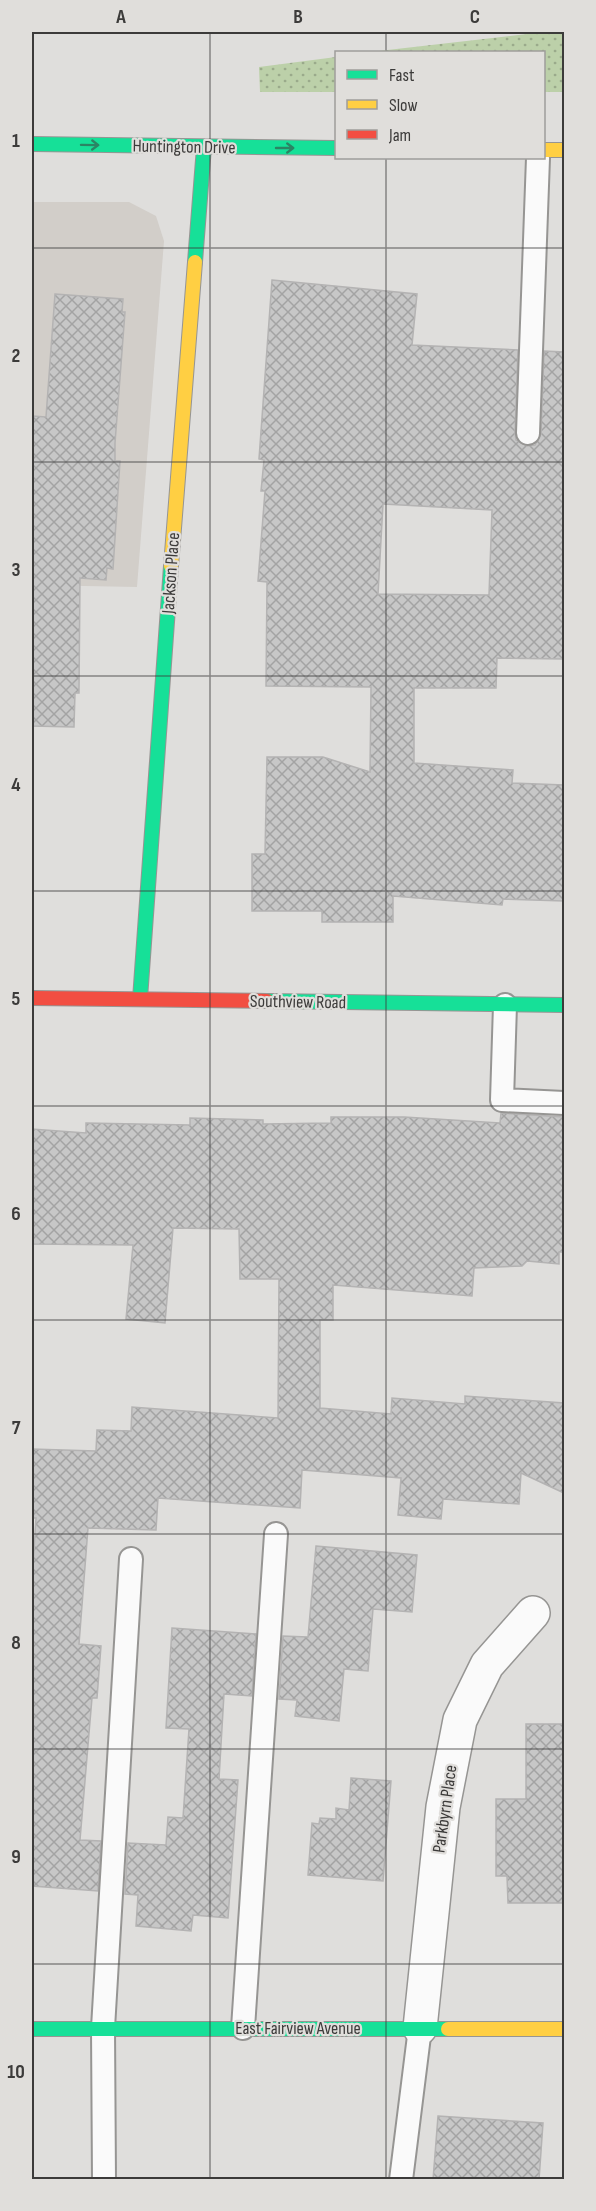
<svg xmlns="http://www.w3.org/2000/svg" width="596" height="2211" font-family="'Sofia Sans Condensed',sans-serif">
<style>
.built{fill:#d2cec9}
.grass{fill:url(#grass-dots)}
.building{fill:url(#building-cross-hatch);stroke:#b4b3b3;stroke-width:1.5;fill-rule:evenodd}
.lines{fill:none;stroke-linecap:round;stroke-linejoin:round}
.lane-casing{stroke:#969593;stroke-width:26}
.street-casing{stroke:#969593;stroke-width:36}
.fast-casing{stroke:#969593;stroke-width:16}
.slow-casing{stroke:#969593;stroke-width:16}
.jam-casing{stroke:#969593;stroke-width:16}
.lane{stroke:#fafafa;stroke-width:22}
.street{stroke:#fafafa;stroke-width:33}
.fast{stroke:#16e098;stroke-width:14}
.slow{stroke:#ffcf43;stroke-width:14}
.jam{stroke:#f24e42;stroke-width:14}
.oneway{stroke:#2b8564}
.grid{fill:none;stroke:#3c3b3a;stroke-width:1.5;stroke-opacity:0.55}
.labels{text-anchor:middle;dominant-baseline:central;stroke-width:4.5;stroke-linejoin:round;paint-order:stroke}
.street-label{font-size:18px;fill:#3c3b3a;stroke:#e0dedb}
.neatline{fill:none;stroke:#3c3b3a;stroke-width:2}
.grid-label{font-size:20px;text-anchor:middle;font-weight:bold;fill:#3c3b3a}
</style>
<defs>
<pattern id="grass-dots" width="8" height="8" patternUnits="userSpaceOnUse" patternTransform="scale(1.5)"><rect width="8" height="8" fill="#bcd0a9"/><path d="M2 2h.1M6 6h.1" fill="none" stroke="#9aaa8b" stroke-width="1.8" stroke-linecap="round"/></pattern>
<pattern id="building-cross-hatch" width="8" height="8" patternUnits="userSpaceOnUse" patternTransform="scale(1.5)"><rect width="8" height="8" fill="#c7c7c7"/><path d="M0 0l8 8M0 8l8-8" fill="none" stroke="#a3a3a3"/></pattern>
</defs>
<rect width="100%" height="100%" fill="#dfdedc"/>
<path class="built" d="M 32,202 L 129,202 L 156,216 L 164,241 L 137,587 L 32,585 Z"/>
<g class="grass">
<path d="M 544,32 L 564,32 L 564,92 L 544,92 L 544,52 L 370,52 Z"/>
<path d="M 336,57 L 336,92 L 260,92 L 259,67 Z"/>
</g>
<g class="building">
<path d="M 272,280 L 417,294 L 412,345 L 518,350 L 515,433 L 516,440 L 527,446 L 535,445 L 541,434 L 544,351 L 564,352 L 564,659 L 497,658 L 496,688 L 414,688 L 414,763 L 513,770 L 512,783 L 564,785 L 564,901 L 503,899 L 502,905 L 393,896 L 393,922 L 322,922 L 322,911 L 252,911 L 252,854 L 265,854 L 267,757 L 323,757 L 370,772 L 371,687 L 266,686 L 267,582 L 258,581 L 265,491 L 261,491 L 264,460 L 259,459 ZM 383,504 L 492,510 L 489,595 L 378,594 Z"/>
<path d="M 55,294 L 123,299 L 122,312 L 125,312 L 115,443 L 115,461 L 120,461 L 113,569 L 107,568 L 106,580 L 80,578 L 79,693 L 75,693 L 74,727 L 32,726 L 32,434 L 33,416 L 46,417 Z"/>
<path d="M 501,1113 L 564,1117 L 564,1252 L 559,1252 L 559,1264 L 527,1261 L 522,1266 L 474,1268 L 472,1296 L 333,1285 L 333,1320 L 320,1320 L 320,1408 L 391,1414 L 392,1398 L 465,1404 L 465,1396 L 564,1403 L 564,1493 L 521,1473 L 519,1504 L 443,1499 L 441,1519 L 398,1515 L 401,1478 L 302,1470 L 300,1508 L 158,1498 L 156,1530 L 88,1528 L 79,1644 L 101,1646 L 97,1698 L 92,1698 L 80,1840 L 101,1841 L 98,1891 L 32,1886 L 32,1580 L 36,1518 L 32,1518 L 32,1449 L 96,1451 L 97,1430 L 131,1431 L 132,1407 L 278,1418 L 279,1279 L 240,1279 L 239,1229 L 173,1228 L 165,1323 L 126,1319 L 133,1245 L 32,1244 L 32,1129 L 86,1133 L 86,1123 L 190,1125 L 190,1118 L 263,1120 L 263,1124 L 331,1123 L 331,1117 L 404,1117 L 500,1123 Z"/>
<path d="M 316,1546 L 417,1555 L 412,1612 L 373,1609 L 368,1671 L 344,1669 L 339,1721 L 295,1716 L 297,1700 L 279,1699 L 283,1636 L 308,1637 Z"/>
<path d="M 172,1628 L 256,1634 L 252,1696 L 224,1694 L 219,1779 L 238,1780 L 228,1918 L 193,1915 L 191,1931 L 136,1926 L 138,1895 L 125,1894 L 128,1843 L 166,1845 L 168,1817 L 183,1818 L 189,1729 L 166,1728 Z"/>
<path d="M 526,1724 L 564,1724 L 564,1903 L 508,1903 L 507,1876 L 496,1876 L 496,1799 L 526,1799 Z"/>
<path d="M 351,1778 L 391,1781 L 383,1881 L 308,1875 L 312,1823 L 319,1824 L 320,1818 L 336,1819 L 336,1808 L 349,1810 Z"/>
<path d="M 438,2116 L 543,2123 L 539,2180 L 433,2180 Z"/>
</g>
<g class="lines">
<defs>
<g id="lane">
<path d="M 528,433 L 538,158"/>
<path d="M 505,1005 L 502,1100 L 564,1103"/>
<path d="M 243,2028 L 276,1534"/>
<path d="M 104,2180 L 103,2028 L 131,1559"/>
<path d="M 401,2180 L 420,2028"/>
</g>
<path id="street" d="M 420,2028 L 443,1807 L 460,1720 L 487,1665 L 533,1613"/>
<g id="fast">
<path d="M 32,144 L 336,148"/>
<path d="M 195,262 L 204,147"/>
<path d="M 140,999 L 171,566"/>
<path d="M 267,1001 L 564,1005"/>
<path d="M 32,2029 L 448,2029"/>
</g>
<g id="slow">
<path d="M 544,150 L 564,150"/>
<path d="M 171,566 L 195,262"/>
<path d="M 448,2029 L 564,2029"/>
</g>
<path id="jam" d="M 32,998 L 267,1001"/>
</defs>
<use href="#lane" class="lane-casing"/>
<use href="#street" class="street-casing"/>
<use href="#fast" class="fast-casing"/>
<use href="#slow" class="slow-casing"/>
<use href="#jam" class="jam-casing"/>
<use href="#lane" class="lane"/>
<use href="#street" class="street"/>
<use href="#fast" class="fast"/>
<use href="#slow" class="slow"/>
<use href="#jam" class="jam"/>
</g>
<defs><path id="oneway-shaft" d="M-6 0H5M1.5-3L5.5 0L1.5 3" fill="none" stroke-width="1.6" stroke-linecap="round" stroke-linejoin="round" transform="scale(1.5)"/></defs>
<g class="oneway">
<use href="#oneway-shaft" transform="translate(90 145) rotate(1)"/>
<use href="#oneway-shaft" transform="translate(285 148)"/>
</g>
<path class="grid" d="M 210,32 L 210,2180M 386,32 L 386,52M 386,158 L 386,2180M 32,248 L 564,248M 32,462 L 564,462M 32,676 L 564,676M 32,891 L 564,891M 32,1106 L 564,1106M 32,1320 L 564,1320M 32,1534 L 564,1534M 32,1749 L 564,1749M 32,1964 L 564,1964"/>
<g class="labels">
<g class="street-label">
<text transform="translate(184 147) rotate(1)">Huntington Drive</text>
<text transform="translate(171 573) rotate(-86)">Jackson Place</text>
<text transform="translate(298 1002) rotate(1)">Southview Road</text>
<text transform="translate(445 1809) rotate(-82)">Parkbyrn Place</text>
<text x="298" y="2028">East Fairview Avenue</text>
</g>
</g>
<rect width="596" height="2211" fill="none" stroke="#e0dedb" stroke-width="66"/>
<rect x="335" y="51" width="210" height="108" fill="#e0dedb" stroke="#9e9d9b" stroke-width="1.5"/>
<rect x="347" y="70" width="30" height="9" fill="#16e098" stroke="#9e9d9b" stroke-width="1.5"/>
<text x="389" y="81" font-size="18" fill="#3c3b3a">Fast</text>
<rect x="347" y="100" width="30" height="9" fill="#ffcf43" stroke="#9e9d9b" stroke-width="1.5"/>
<text x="389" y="111" font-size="18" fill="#3c3b3a">Slow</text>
<rect x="347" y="130" width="30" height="9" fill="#f24e42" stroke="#9e9d9b" stroke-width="1.5"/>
<text x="389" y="141" font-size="18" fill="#3c3b3a">Jam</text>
<rect x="33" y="33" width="530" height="2145" class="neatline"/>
<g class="grid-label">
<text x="121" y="23">A</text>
<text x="298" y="23">B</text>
<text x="475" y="23">C</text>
<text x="16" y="147">1</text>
<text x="16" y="362">2</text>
<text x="16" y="576">3</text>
<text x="16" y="791">4</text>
<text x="16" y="1005">5</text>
<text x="16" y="1220">6</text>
<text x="16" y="1434">7</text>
<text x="16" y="1649">8</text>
<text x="16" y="1863">9</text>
<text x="16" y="2078">10</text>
</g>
</svg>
